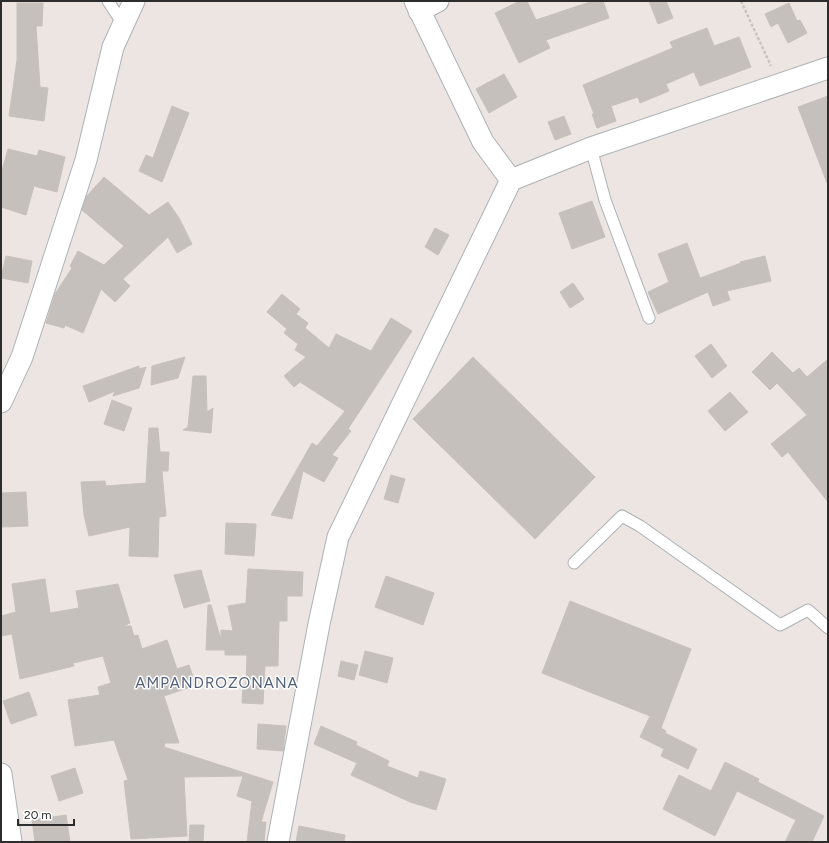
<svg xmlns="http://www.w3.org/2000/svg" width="829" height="843" font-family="Figtree,sans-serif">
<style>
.building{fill:#c5c0bc;stroke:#c8c0bb}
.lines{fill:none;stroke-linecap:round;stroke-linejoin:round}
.service-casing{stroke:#aeb2b7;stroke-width:13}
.minor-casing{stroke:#aeb2b7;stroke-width:23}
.path{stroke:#c4c4c4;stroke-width:2.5;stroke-dasharray:3 2;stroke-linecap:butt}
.service{stroke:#fff;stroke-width:11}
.minor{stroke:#fff;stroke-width:21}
.labels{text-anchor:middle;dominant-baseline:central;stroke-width:3;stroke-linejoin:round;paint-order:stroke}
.neighbourhood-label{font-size:15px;letter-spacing:1px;fill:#526179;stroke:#fff}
</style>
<rect width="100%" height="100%" fill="#ece5e1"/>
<g class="building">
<path d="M 520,1 L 527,1 L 536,20 L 593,1 L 603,1 L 609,18 L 546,40 L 550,48 L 519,63 L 495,13 Z"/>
<path d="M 649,1 L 666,1 L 673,18 L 658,24 Z"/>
<path d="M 17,3 L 43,3 L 42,26 L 36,26 L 40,87 L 48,88 L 44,121 L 9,116 L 17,60 Z"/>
<path d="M 789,3 L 797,21 L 800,20 L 807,33 L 788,43 L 778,23 L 771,27 L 765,14 Z"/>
<path d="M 707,28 L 714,46 L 739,37 L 751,67 L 700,86 L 694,72 L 666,84 L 669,91 L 640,103 L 638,97 L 611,106 L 616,121 L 597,128 L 592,114 L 594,114 L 583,85 L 673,48 L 670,42 Z"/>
<path d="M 504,74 L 517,97 L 489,113 L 476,89 Z"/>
<path d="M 828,96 L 828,182 L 827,183 L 798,107 Z"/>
<path d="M 172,106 L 189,113 L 162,182 L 139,171 L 146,155 L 153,158 Z"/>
<path d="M 564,116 L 571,134 L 555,140 L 548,122 Z"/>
<path d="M 8,149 L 37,156 L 39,150 L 65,157 L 57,192 L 34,186 L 26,215 L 1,207 L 1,174 Z"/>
<path d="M 104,177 L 149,215 L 168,202 L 179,218 L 192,244 L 177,253 L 168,237 L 123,279 L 130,286 L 115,302 L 101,289 L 83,333 L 65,325 L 64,328 L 46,323 L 55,294 L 72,268 L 70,266 L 78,251 L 104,265 L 124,246 L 82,210 L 86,197 Z"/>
<path d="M 592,201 L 605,237 L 572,249 L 559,213 Z"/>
<path d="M 435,228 L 449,235 L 438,255 L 425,247 Z"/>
<path d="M 687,243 L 700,278 L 741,263 L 740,262 L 765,256 L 771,281 L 727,291 L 730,300 L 713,306 L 708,292 L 658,314 L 648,292 L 669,282 L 658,254 Z"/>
<path d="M 6,256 L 32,261 L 28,283 L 1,278 Z"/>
<path d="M 573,283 L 584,299 L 570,308 L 560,292 Z"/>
<path d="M 282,294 L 300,309 L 296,314 L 308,323 L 305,328 L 329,348 L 336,334 L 371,351 L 391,318 L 412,331 L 348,429 L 351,431 L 332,455 L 338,458 L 324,482 L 303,471 L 292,519 L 271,515 L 312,443 L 317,446 L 345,411 L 300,382 L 294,387 L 284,376 L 306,357 L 295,350 L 298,344 L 284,333 L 287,329 L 267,312 Z"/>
<path d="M 711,344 L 727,366 L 712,378 L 695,356 Z"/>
<path d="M 772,352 L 793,373 L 799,368 L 807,377 L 828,359 L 828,502 L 788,452 L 782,457 L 771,444 L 807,415 L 777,383 L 770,390 L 752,372 Z"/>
<path d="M 185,357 L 178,378 L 151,385 L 152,366 Z"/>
<path d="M 473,357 L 595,477 L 535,539 L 413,419 Z"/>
<path d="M 139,366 L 139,369 L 146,367 L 139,388 L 113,396 L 115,391 L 89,402 L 83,386 Z"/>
<path d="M 193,376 L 206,376 L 207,412 L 213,408 L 211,433 L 183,430 L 188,427 Z"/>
<path d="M 730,392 L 748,412 L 725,431 L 708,411 Z"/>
<path d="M 112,400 L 132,408 L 124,431 L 104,424 Z"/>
<path d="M 149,428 L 158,428 L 160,452 L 169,452 L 168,471 L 162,471 L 166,516 L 159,517 L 158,557 L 129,556 L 130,527 L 89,536 L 84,515 L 81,482 L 105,481 L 106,486 L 146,483 Z"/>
<path d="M 391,475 L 405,479 L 398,503 L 384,499 Z"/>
<path d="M 26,492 L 28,526 L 1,527 L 1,493 Z"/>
<path d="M 226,523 L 256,524 L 254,556 L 225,554 Z"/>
<path d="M 248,569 L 303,572 L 302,596 L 287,596 L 287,621 L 279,621 L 278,666 L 265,666 L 263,704 L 242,703 L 243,685 L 246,685 L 247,655 L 225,655 L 225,650 L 206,650 L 208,605 L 211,605 L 221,640 L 221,630 L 233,631 L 228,606 L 246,603 Z"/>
<path d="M 201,570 L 210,601 L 184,608 L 174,575 Z"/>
<path d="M 386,576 L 434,593 L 423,625 L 375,607 Z"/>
<path d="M 45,579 L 50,613 L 79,608 L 76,591 L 118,584 L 130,623 L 123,626 L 131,626 L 134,636 L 138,635 L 142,649 L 167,640 L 177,669 L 189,665 L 196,685 L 164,696 L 179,743 L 165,743 L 164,747 L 273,782 L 261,822 L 266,822 L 264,842 L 247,842 L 252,801 L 237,796 L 243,776 L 184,777 L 187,836 L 131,839 L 124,781 L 128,780 L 114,740 L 75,746 L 68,700 L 100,695 L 98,687 L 111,683 L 103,656 L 73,663 L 74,666 L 20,679 L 12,634 L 1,636 L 1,616 L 16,612 L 12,584 Z"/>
<path d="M 570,601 L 691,649 L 661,728 L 666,731 L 665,733 L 697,749 L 688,769 L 661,756 L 664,749 L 640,737 L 650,716 L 542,673 Z"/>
<path d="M 365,651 L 393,658 L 387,683 L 359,675 Z"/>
<path d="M 341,661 L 358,665 L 354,680 L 338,676 Z"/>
<path d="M 29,692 L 37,715 L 11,724 L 3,701 Z"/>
<path d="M 258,724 L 286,726 L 283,751 L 257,749 Z"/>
<path d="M 321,726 L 357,742 L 356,745 L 389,761 L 387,766 L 418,778 L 420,771 L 446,779 L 436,810 L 410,802 L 351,775 L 357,763 L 314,744 Z"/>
<path d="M 725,762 L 759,779 L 758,782 L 824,816 L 812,842 L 785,842 L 796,820 L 737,791 L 715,836 L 663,809 L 679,775 L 711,791 Z"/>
<path d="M 75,768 L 83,793 L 59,801 L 51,776 Z"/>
<path d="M 66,815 L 70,842 L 35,842 L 32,820 Z"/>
<path d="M 190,825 L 204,825 L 203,842 L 189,842 Z"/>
<path d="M 299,826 L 345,835 L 344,842 L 296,842 Z"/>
</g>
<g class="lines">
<defs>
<g id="service">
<path d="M 108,1 L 123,24"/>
<path d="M 591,148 L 605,200 L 649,318"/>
<path d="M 574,563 L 622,516 L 640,526 L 780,625 L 808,610 L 828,628"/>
</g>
<g id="minor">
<path d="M 415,1 L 483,142 L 511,180"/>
<path d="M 419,11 L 438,1"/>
<path d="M 1,402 L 22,357 L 86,160 L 113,47 L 134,1"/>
<path d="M 1,774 L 11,842"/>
<path d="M 278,842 L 319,624 L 338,537 L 511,180 L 591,148 L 828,68"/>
</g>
</defs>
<use href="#service" class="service-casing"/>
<use href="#minor" class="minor-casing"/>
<path class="path" d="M 741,1 L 771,66"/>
<use href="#service" class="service"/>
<use href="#minor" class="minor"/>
</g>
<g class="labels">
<g class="neighbourhood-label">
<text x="217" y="683">AMPANDROZONANA</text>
</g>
</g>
<rect width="829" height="843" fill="none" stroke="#2d2d2d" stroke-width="4"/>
<path d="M18 819v6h56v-6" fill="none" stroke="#2d2d2d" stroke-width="2"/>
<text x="24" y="819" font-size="12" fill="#2d2d2d" stroke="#ffffff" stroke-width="3" paint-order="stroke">20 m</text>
</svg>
